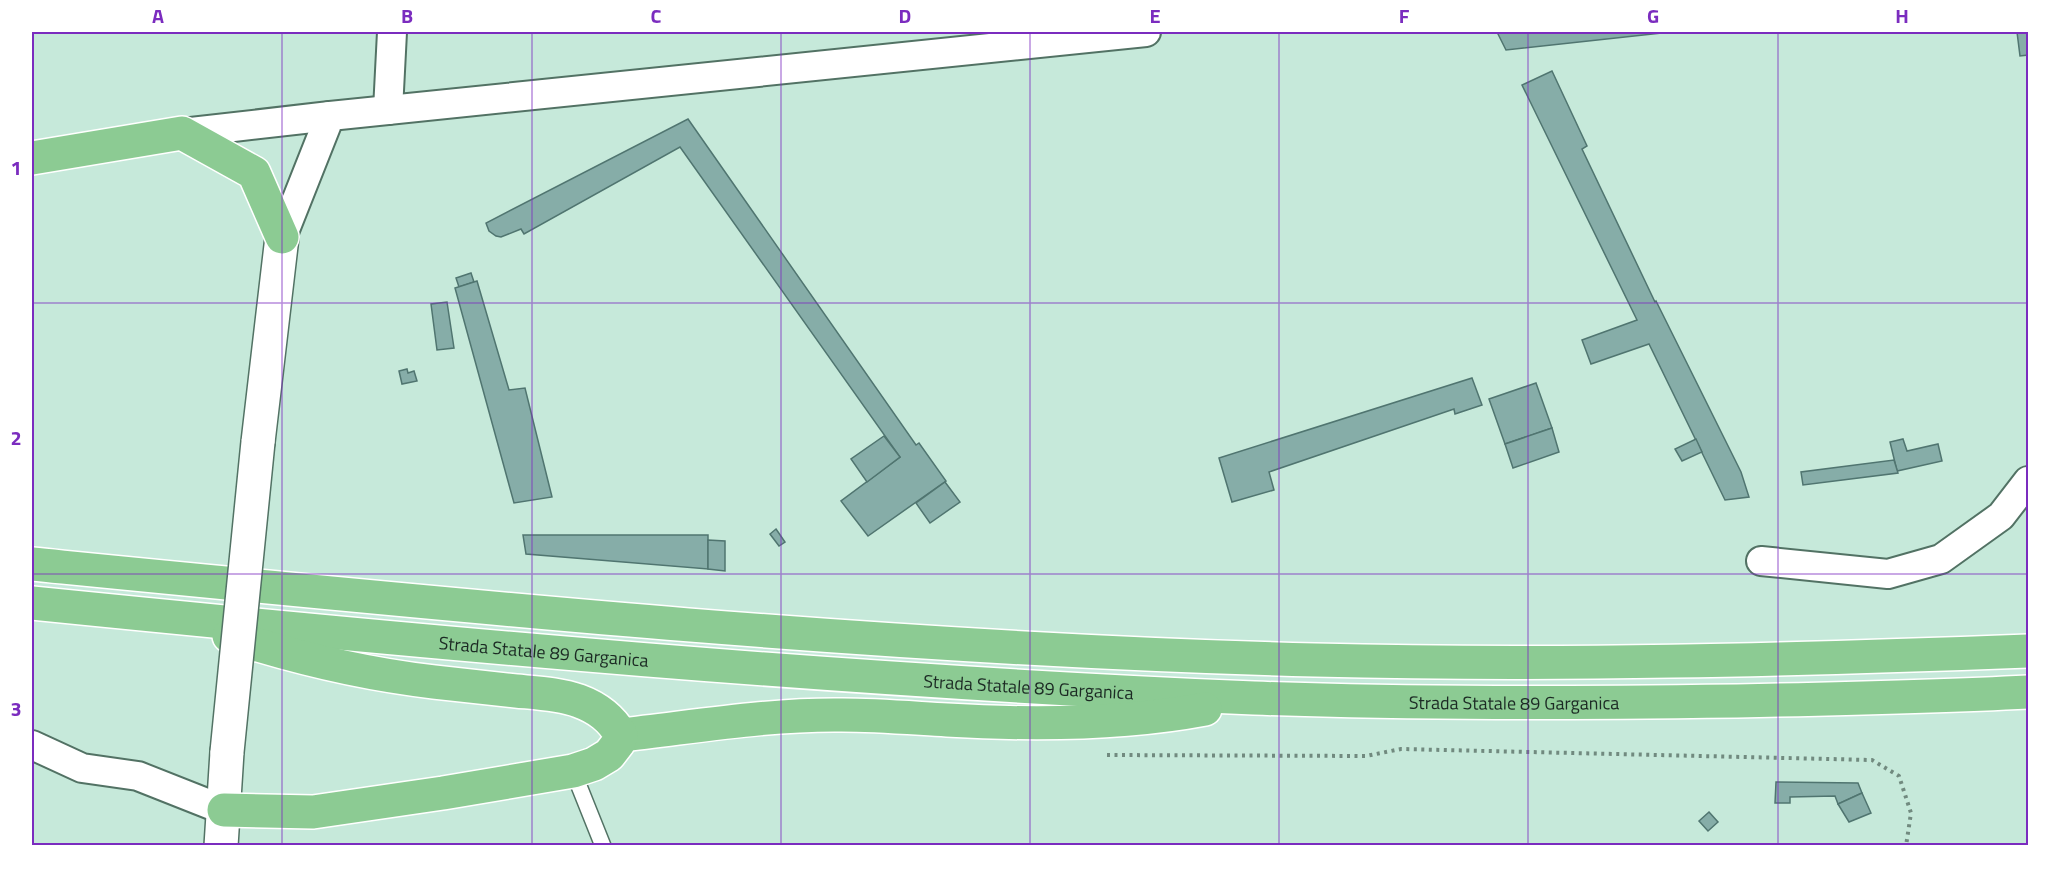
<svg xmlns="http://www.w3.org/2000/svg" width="2060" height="877" font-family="'Titillium Web',sans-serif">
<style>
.building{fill:#86ada8;stroke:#507570;stroke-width:1.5}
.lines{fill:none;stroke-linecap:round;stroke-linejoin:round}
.service-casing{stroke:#527264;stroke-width:18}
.minor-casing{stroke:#527264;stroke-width:32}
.tertiary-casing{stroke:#527264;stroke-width:36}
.trunk-casing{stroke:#fff;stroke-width:36}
.path{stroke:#718a7f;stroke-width:4;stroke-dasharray:3 4.5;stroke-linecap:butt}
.service{stroke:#fff;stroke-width:15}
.minor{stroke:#fff;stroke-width:28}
.tertiary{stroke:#fff;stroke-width:33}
.trunk{stroke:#8ccb93;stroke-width:33}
.tertiary-bridge-casing{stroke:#527264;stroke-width:36;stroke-linecap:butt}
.tertiary-bridge{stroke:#fff;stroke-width:33}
.grid{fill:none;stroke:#7b2cbf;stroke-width:1.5;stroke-opacity:0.55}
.labels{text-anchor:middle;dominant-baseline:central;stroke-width:5;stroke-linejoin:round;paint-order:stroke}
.street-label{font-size:18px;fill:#1c2a24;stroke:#fff}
.neatline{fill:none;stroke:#7b2cbf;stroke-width:2}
.grid-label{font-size:20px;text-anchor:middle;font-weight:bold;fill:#7b2cbf}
</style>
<rect width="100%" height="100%" fill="#c6e9da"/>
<g class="building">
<path d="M 1497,32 L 1671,32 L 1506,50 Z"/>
<path d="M 2017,32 L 2028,32 L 2028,55 L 2020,56 Z"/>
<path d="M 1552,71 L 1587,146 L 1582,149 L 1655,302 L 1656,301 L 1741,472 L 1749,497 L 1725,500 L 1649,344 L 1591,364 L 1582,340 L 1637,320 L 1522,85 Z"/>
<path d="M 688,119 L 916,445 L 919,443 L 946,481 L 868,536 L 841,501 L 900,457 L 680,147 L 524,234 L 521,229 L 501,237 L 496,236 L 489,231 L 486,223 Z"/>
<path d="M 471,273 L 474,282 L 459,287 L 456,278 Z"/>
<path d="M 477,281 L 509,390 L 525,388 L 552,497 L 514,503 L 455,288 Z"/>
<path d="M 447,302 L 454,348 L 437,350 L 431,304 Z"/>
<path d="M 407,369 L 408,373 L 414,371 L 417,381 L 402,384 L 399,371 Z"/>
<path d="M 1472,378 L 1482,405 L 1455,414 L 1454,409 L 1269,472 L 1274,490 L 1232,502 L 1219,458 Z"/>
<path d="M 1536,383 L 1552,428 L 1505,444 L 1489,399 Z"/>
<path d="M 1552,428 L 1559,452 L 1513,468 L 1505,444 Z"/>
<path d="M 884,436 L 900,457 L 867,482 L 851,459 Z"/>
<path d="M 1696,439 L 1702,452 L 1682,461 L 1675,449 Z"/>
<path d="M 1903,439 L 1907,451 L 1938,444 L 1942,461 L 1897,471 L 1890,442 Z"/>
<path d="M 1894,460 L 1898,473 L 1803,485 L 1801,472 Z"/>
<path d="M 945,482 L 960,502 L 930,523 L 916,503 Z"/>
<path d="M 776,529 L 785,542 L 779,546 L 770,534 Z"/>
<path d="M 523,535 L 708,535 L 708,569 L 526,554 Z"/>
<path d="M 708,540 L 725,541 L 725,571 L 708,569 Z"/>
<path d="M 1776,782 L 1858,783 L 1862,793 L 1838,804 L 1835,796 L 1790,797 L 1790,803 L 1775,803 Z"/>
<path d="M 1862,793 L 1871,813 L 1849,822 L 1838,804 Z"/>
<path d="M 1709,812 L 1718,822 L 1708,831 L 1699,821 Z"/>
</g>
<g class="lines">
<defs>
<path id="service" d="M 573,771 L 603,846"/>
<g id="minor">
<path d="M 388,110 L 392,32"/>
<path d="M 182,133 L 330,116"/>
<path d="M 282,237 L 330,116 L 1146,32"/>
<path d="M 1761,561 L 1888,574 L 1941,559 L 2001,516 L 2028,481"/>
<path d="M 32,745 L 82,768 L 138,776 L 224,810"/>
</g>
<g id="tertiary">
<path d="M 258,442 L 282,237"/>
<path d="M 221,846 L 227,752"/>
</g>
<g id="trunk">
<path d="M 32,158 L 182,133 L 254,173 L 282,237"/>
<path d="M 32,564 C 458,606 886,649 1315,660 C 1553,666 1791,660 2028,651"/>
<path id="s1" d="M 32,603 C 438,644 846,681 1254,698 C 1415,704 1576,703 1737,701 C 1834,699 1931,697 2028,692"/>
<path d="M 621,735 C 694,727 768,714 842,715 C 877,715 912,718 947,720 C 1032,725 1120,725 1205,709"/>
<path d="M 224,810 L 313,812 L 443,793 L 573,771 L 594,764 L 609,755 L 619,742 L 621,735 C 611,718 598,708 579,701 C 560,694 537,693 516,691 C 489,688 462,685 434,682 C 364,674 297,658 229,636"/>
</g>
</defs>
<use href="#service" class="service-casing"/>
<use href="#minor" class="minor-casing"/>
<use href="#tertiary" class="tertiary-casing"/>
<use href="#trunk" class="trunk-casing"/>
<path class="path" d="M 1107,755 L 1366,756 L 1401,749 L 1872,760 L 1899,776 L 1911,813 L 1906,846"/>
<use href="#service" class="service"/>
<use href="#minor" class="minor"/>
<use href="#tertiary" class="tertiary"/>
<use href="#trunk" class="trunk"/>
<defs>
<path id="tertiary-bridge" d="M 227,752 L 258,442"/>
</defs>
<use href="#tertiary-bridge" class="tertiary-bridge-casing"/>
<use href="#tertiary-bridge" class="tertiary-bridge"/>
</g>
<path class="grid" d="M 282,32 L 282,846M 532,32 L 532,846M 781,32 L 781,846M 1030,32 L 1030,846M 1279,32 L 1279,846M 1528,32 L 1528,846M 1778,32 L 1778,846M 32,303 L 2028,303M 32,574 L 2028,574"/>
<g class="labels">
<g class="street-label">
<text stroke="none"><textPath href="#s1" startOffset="514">Strada Statale 89 Garganica</textPath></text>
<text stroke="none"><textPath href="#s1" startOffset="1000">Strada Statale 89 Garganica</textPath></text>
<text stroke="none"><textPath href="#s1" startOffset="1486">Strada Statale 89 Garganica</textPath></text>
</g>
</g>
<rect width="2060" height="877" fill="none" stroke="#ffffff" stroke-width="66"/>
<rect x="33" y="33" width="1994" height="811" class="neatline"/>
<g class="grid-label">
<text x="158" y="23">A</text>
<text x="407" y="23">B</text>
<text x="656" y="23">C</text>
<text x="905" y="23">D</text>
<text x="1155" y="23">E</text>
<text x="1404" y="23">F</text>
<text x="1653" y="23">G</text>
<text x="1902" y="23">H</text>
<text x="16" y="175">1</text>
<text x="16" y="445">2</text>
<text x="16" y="716">3</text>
</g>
</svg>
